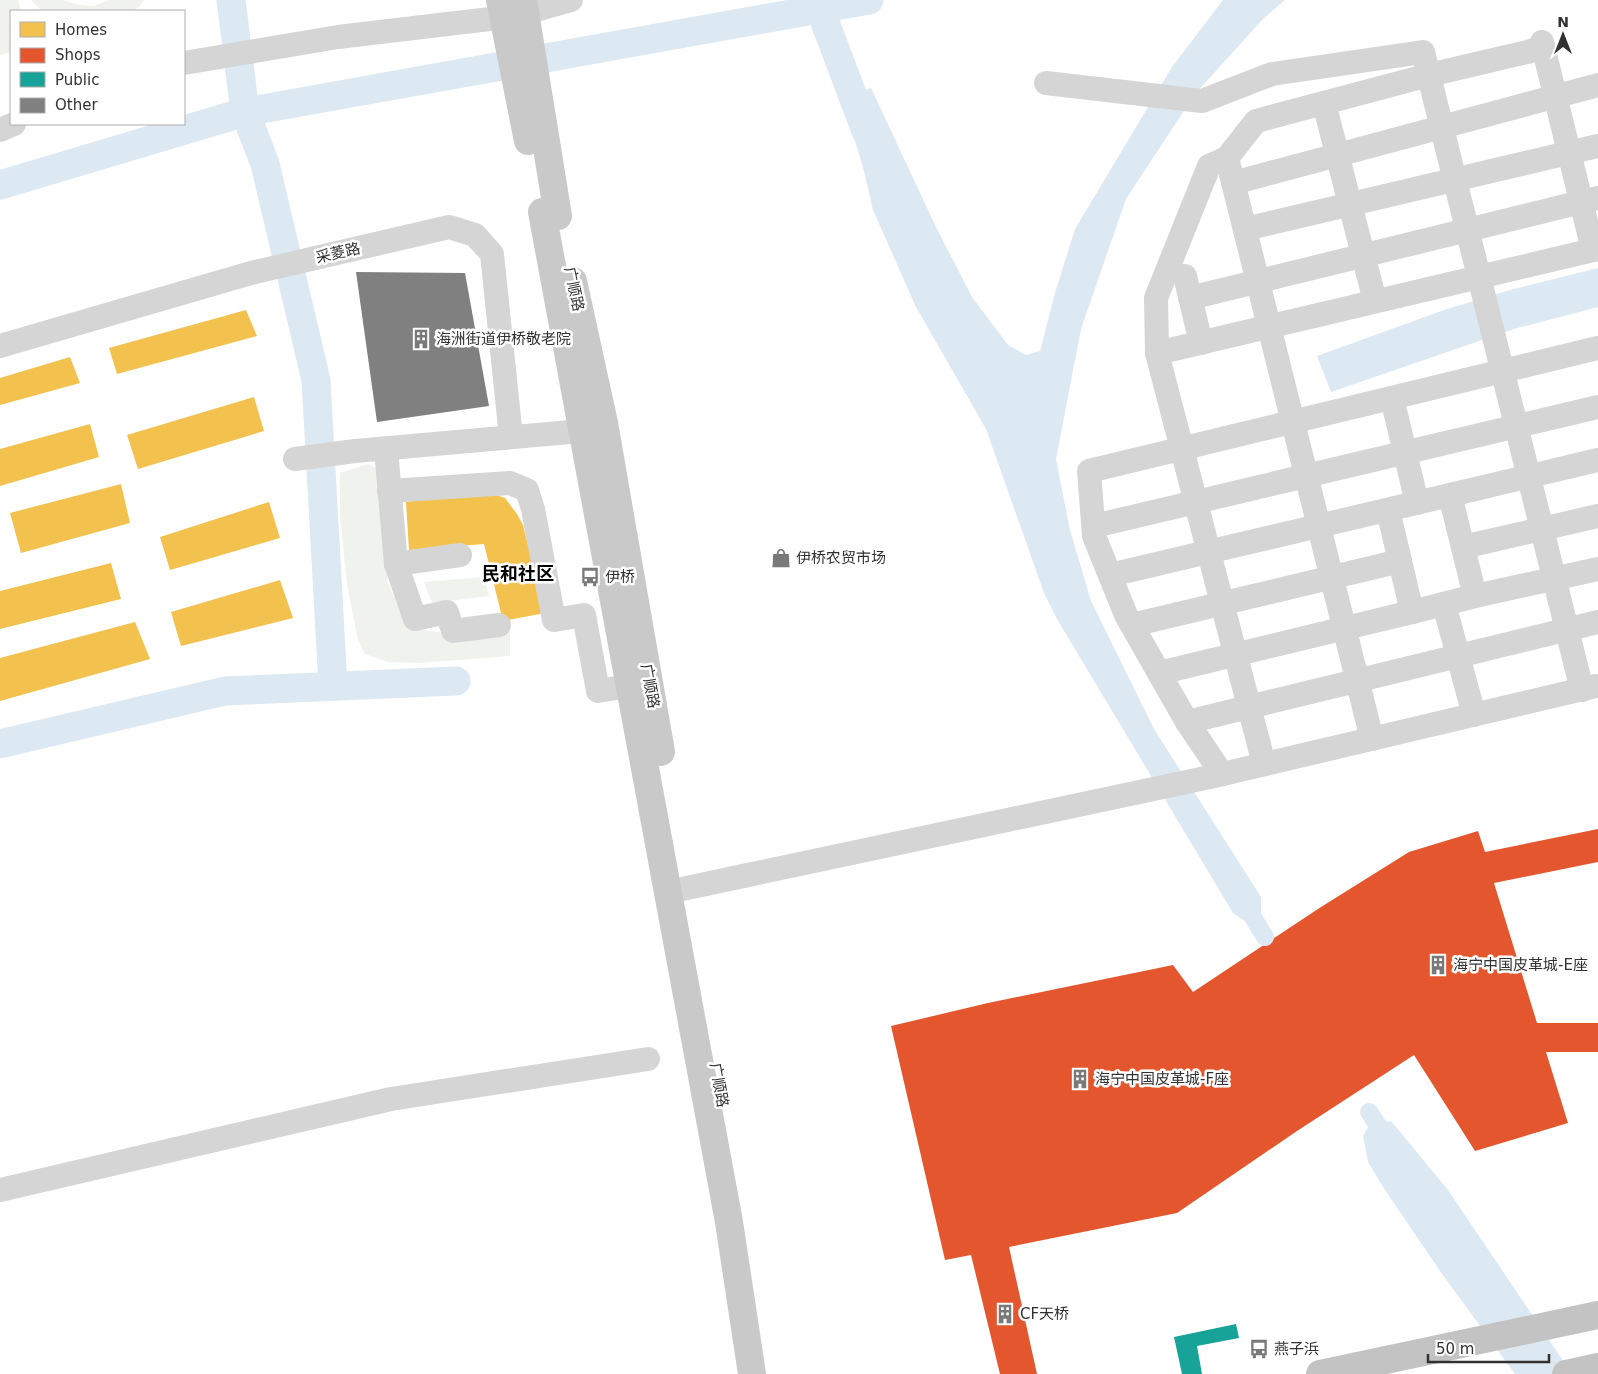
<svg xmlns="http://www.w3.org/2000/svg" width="1598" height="1374" font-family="'DejaVu Sans','Noto Sans SC',sans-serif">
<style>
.green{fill:#f0f3ed}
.water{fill:#dde9f2}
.homes{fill:#f2c14e}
.shops{fill:#e4572e}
.public{fill:#17a398}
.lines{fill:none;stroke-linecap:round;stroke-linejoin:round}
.canal{stroke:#dde9f2;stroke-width:18}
.river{stroke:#dde9f2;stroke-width:29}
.building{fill:#808080}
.minor{stroke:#d5d5d5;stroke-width:24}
.major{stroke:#c9c9c9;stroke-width:28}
.highway{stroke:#c3c3c3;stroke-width:28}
.major-bridge{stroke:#c9c9c9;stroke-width:28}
.labels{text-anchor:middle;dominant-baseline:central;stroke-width:5;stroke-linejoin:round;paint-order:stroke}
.street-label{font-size:15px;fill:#313131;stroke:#fff}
.poi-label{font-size:15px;fill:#313131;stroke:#fff;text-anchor:start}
.quarter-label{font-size:18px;font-weight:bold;fill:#000;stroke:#fff}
</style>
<rect width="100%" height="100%" fill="#fff"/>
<g class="green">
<path d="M 0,0 L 18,0 L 21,11 L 11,11 L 11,52 L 0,55 Z"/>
<path d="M 31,0 L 63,0 L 79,5 L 94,6 L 109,0 L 144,0 L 139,7 L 133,11 L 42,11 Z"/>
<path d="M 368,464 L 376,468 L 388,583 L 407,627 L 443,633 L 455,644 L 510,631 L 510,656 L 418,663 L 388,662 L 365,654 L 358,640 L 347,584 L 340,517 L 340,473 Z"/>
<path d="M 484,577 L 489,596 L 432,603 L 424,582 Z"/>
</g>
<g class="water">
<path d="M 1223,0 L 1285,0 L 1263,19 L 1195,94 L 1126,199 L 1081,329 L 1056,459 L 1070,530 L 1091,601 L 1154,729 L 1261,897 L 1261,932 L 1233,913 L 1057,619 L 1044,593 L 986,429 L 916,307 L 873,210 L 864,171 L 842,97 L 871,88 L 936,227 L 972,297 L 1008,345 L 1026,355 L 1040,351 L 1055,293 L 1075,229 L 1172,67 Z"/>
<path d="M 1598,268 L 1598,307 L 1514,329 L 1331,392 L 1317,356 L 1444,310 L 1510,290 Z"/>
<path d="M 1373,1119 L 1392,1122 L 1448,1190 L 1572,1374 L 1515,1374 L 1440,1271 L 1383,1187 L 1368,1162 L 1363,1136 Z"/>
</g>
<g class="homes">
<path d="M 246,310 L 257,336 L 117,374 L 109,348 Z"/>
<path d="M 70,357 L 80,383 L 0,405 L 0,378 Z"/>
<path d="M 254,397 L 264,431 L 138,469 L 127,435 Z"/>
<path d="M 90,424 L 99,457 L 0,486 L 0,449 Z"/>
<path d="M 121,484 L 130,523 L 21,553 L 10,513 Z"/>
<path d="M 484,491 L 505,498 L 517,514 L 523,525 L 545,613 L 503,621 L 484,544 L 409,550 L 406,502 Z"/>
<path d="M 269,502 L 280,538 L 170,570 L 160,537 Z"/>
<path d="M 111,563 L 121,599 L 0,629 L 0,591 Z"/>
<path d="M 280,580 L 293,618 L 181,646 L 171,612 Z"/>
<path d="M 135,622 L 150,659 L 0,701 L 0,658 Z"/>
</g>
<path class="shops" d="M 1598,829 L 1598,862 L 1494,883 L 1537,1023 L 1598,1023 L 1598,1052 L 1546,1052 L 1568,1123 L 1475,1151 L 1414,1055 L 1297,1131 L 1177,1213 L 1009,1247 L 1037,1374 L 1000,1374 L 971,1255 L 945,1260 L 891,1026 L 988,1003 L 1173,965 L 1193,992 L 1321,907 L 1409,852 L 1478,831 L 1485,852 Z"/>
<path class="public" d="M 1236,1324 L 1239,1338 L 1197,1346 L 1202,1374 L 1182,1374 L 1174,1337 Z"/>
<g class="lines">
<g class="canal">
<path d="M 1250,912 L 1265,937"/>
<path d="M 1369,1112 L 1387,1139"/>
</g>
<g class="river">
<path d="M 231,0 L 245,112 L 265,164 L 316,380 L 333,686"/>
<path d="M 820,9 L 866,131"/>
<path d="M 0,185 L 245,112 L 869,0"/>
<path d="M 0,744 L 225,691 L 456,681"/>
</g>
</g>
<path class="building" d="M 356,272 L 465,273 L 489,406 L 377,422 Z"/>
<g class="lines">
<g class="minor">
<path d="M 1542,42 L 1593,250"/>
<path d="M 184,63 L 338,37 L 515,16 L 571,0"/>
<path d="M 1046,83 L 1202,101 L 1272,74 L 1423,52 L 1582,690"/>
<path d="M 1324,103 L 1375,301"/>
<path d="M 0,130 L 14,124"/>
<path d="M 1227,158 L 1372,739"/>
<path d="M 1233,183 L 1598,85"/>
<path d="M 1245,229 L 1598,146"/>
<path d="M 1185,276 L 1201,343"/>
<path d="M 1190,298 L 1598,198"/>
<path d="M 0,346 L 251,273 L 449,227 L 475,235 L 492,254 L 511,437"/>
<path d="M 1157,353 L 1598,249"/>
<path d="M 1392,398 L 1417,503"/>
<path d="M 386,449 L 396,564 L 415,619 L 447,612 L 453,631 L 499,625"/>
<path d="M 295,459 L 355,451 L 582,431"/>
<path d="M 389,491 L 510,483 L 527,490 L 533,509 L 554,620 L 584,615 L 598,691 L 647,683"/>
<path d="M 1450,495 L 1598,460"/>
<path d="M 1094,526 L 1598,407"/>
<path d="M 1463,547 L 1598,516"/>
<path d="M 396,564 L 460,555"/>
<path d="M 1110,575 L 1450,495 L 1475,596 L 1412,612 L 1388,510"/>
<path d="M 1475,596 L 1598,569"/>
<path d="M 1444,604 L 1474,715"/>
<path d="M 1132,625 L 1400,561"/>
<path d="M 1159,673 L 1412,612"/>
<path d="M 1187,722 L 1598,622"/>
<path d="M 1264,764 L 1157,353 L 1156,298 L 1209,166 L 1227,158 L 1256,121 L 1429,75 L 1544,48"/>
<path d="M 1222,774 L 1187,722 L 1126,615 L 1094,536 L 1089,471 L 1598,348"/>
<path d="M 668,892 L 1210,777 L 1596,686"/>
<path d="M 0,1190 L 391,1099 L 648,1059"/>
</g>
<g class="major">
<path d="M 542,212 L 729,1222 L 752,1374"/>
<path d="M 573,281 L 604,423 L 661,752"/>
</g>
<g class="highway">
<path d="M 1320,1374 L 1598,1315"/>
<path d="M 1566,1374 L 1598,1367"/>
</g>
<g class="major-bridge">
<path d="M 500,0 L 528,141"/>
<path d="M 523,0 L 558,216"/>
</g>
</g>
<defs>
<symbol id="building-bare" viewBox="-9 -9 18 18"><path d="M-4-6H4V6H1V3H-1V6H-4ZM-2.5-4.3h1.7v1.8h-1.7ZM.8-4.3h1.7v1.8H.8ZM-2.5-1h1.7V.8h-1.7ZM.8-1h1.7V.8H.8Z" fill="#797979" stroke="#fff" stroke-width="2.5" paint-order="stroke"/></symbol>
<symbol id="shop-bare" viewBox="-9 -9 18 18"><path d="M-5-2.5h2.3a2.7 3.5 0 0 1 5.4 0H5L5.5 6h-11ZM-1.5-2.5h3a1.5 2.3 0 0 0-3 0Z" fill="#797979" stroke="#fff" stroke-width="2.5" paint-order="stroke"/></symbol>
<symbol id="bus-bare" viewBox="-9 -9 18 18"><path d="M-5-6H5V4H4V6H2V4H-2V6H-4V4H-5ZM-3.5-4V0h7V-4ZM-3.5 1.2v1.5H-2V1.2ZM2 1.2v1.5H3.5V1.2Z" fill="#797979" stroke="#fff" stroke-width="2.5" paint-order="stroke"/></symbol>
</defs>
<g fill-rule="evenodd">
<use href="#building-bare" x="407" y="325" width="28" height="28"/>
<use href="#shop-bare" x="767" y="544" width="28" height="28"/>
<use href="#bus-bare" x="576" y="563" width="28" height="28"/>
<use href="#building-bare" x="1424" y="951" width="28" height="28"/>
<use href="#building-bare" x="1066" y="1065" width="28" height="28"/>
<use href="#building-bare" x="991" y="1300" width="28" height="28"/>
<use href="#bus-bare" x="1245" y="1335" width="28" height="28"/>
</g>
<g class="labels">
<g class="street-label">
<text transform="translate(338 253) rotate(-13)">采菱路</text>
<text transform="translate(574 289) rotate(78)">广顺路</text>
<text transform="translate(650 686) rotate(80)">广顺路</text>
<text transform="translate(719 1085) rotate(80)">广顺路</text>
</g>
<g class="poi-label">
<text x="436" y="339">海洲街道伊桥敬老院</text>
<text x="796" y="558">伊桥农贸市场</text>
<text x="605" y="577">伊桥</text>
<text x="1453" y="965">海宁中国皮革城-E座</text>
<text x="1095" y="1079">海宁中国皮革城-F座</text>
<text x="1020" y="1314">CF天桥</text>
<text x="1274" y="1349">燕子浜</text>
</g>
<g class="quarter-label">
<text x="518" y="573">民和社区</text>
</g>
</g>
<rect x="10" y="10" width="175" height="115" fill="#ffffff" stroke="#adadad"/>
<rect x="20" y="22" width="25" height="15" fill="#f2c14e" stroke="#adadad"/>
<text x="55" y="35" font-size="15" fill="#313131">Homes</text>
<rect x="20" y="48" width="25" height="15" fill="#e4572e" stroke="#adadad"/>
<text x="55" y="60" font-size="15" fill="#313131">Shops</text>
<rect x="20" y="72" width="25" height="15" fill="#17a398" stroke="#adadad"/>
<text x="55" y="85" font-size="15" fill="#313131">Public</text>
<rect x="20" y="98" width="25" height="15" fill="#808080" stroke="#adadad"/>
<text x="55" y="110" font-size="15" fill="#313131">Other</text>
<g transform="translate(1563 35)" stroke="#ffffff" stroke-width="4" paint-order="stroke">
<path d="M0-4L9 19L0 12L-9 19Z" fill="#313131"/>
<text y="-8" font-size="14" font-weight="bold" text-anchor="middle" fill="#313131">N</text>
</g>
<path d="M1428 1354v8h121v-8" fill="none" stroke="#313131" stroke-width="2.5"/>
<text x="1436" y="1354" font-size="15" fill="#313131" stroke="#ffffff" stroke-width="4" paint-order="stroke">50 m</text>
</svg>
